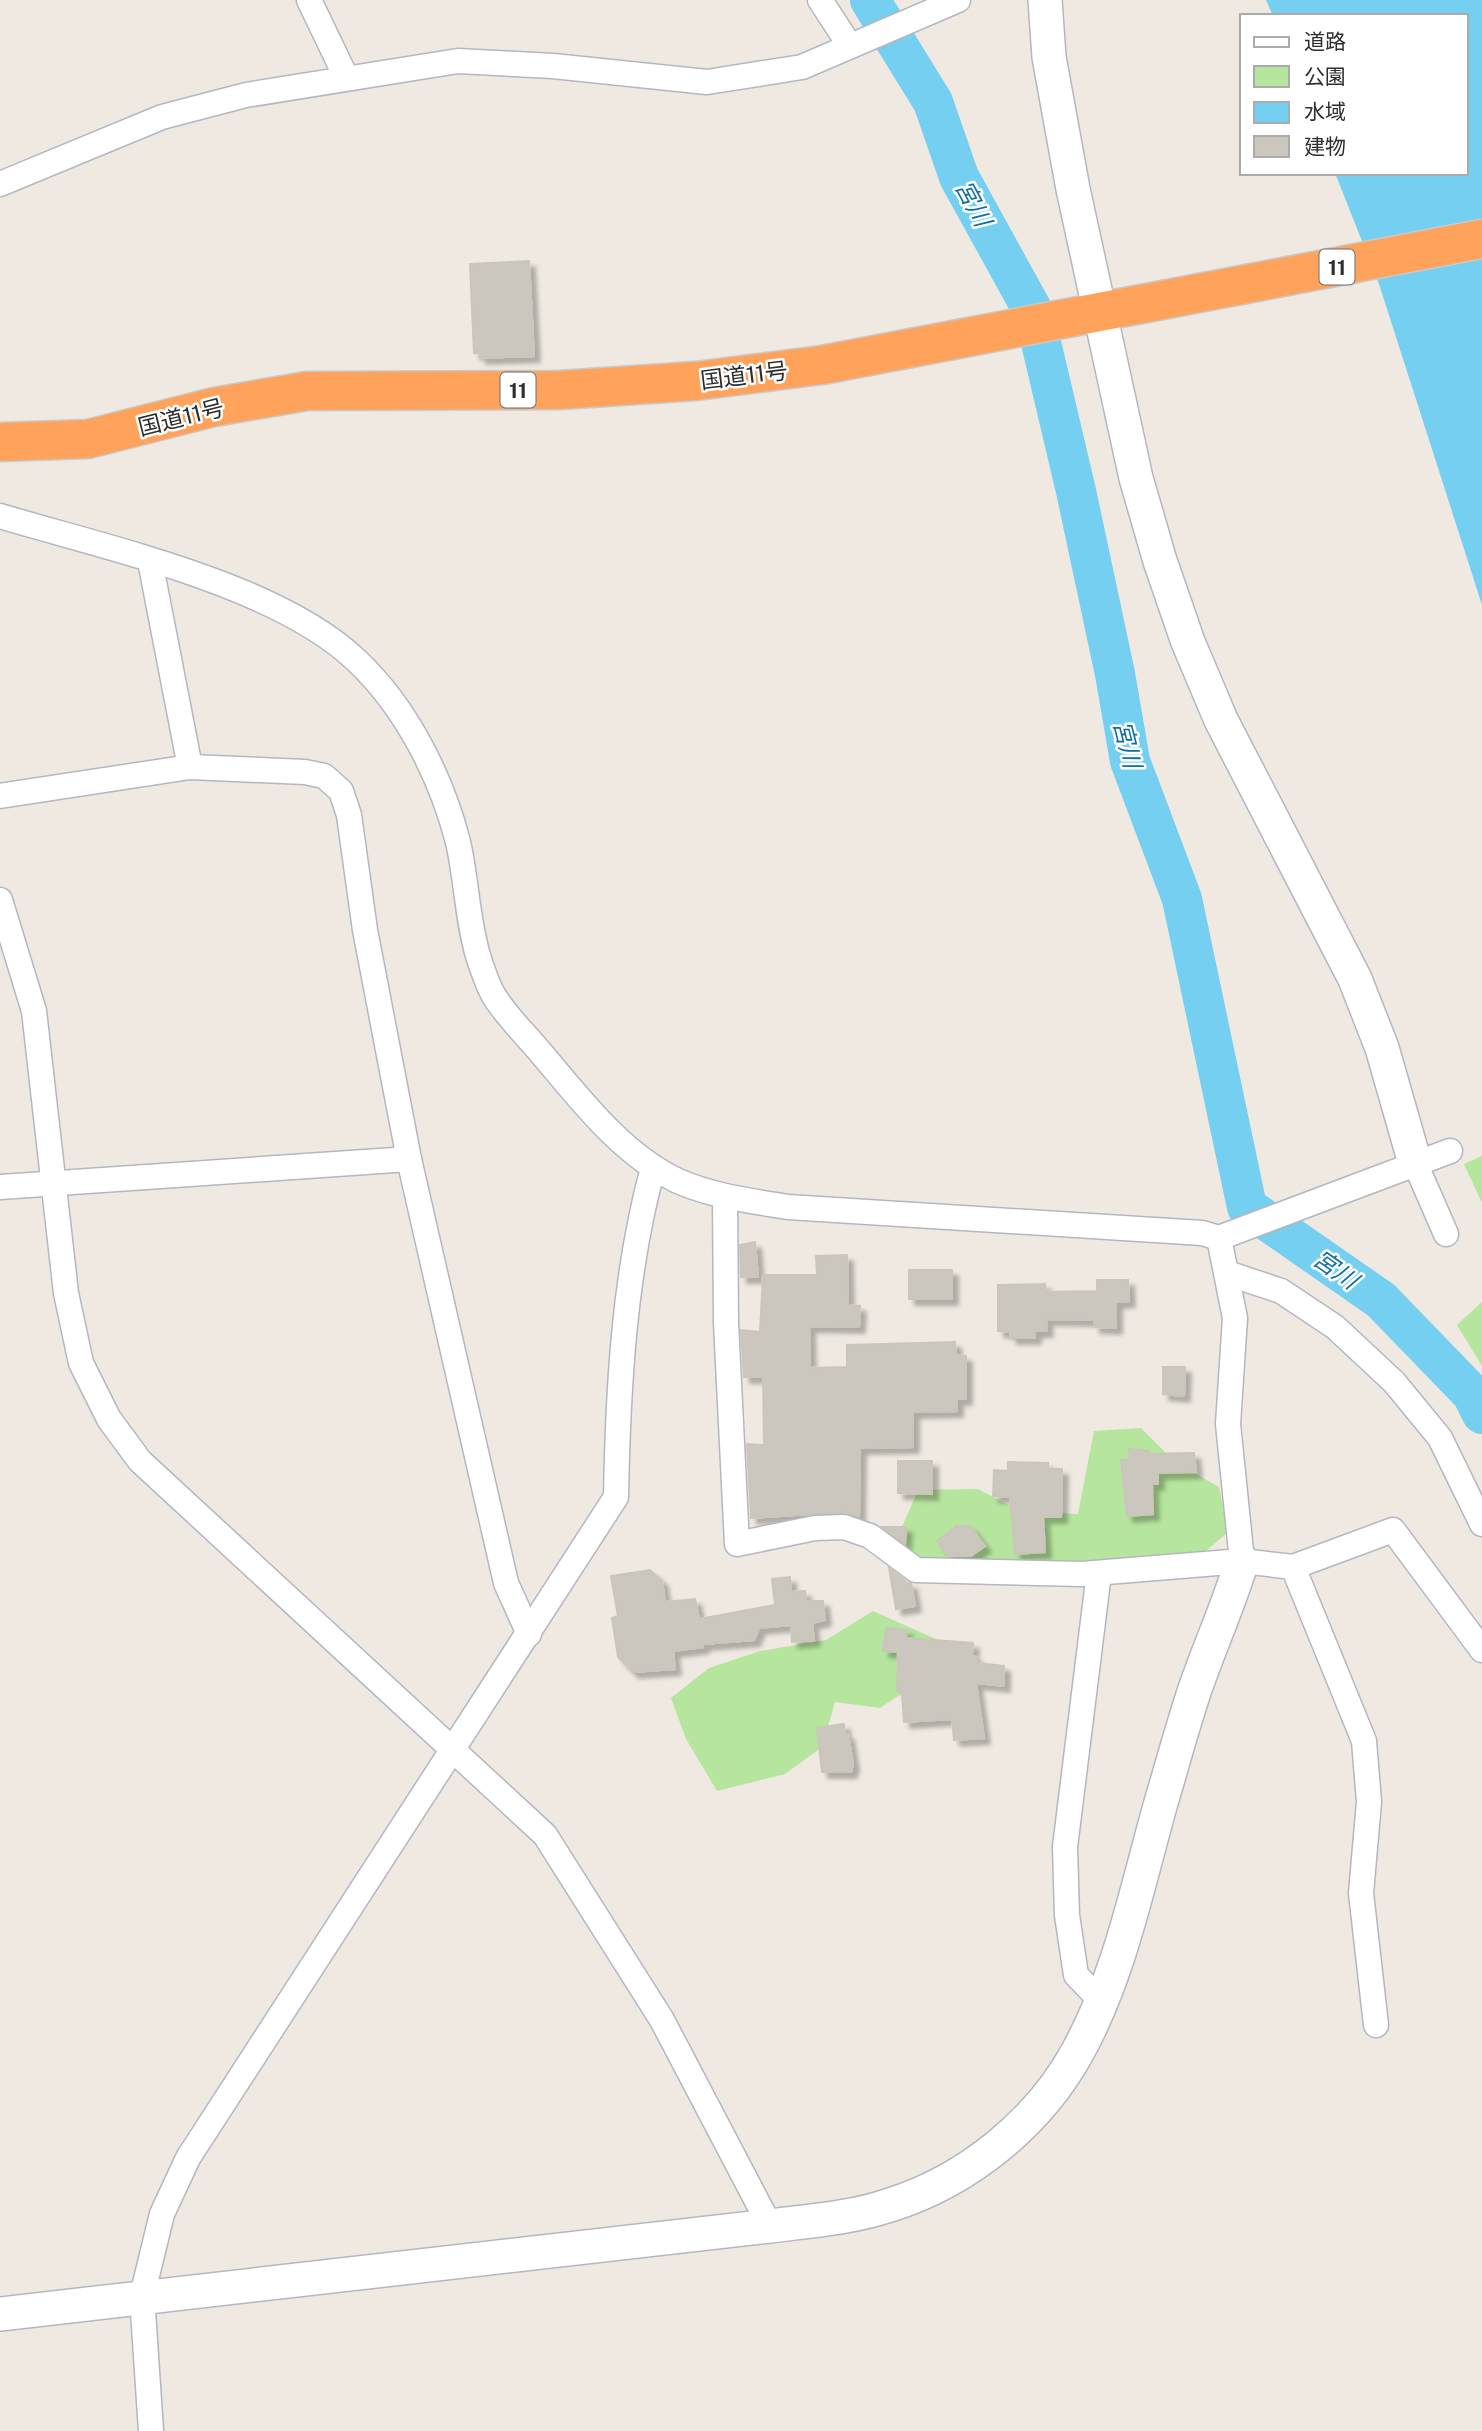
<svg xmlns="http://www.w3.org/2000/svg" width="1482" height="2431" font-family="'Public Sans','Noto Sans JP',sans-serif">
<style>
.green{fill:#b6e59e}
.water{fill:#75cff0}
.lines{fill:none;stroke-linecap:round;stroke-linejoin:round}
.river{stroke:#75cff0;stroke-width:40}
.building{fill:#cbc7bf;stroke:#cbc5ba;stroke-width:2;filter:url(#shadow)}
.street-casing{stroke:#b4b7c1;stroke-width:27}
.secondary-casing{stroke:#b4b7c1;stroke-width:36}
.highway-casing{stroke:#c9c9c9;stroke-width:41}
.street{stroke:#fff;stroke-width:24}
.secondary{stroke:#fff;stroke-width:33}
.highway{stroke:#ffa35c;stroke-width:38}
.labels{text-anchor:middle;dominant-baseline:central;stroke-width:5;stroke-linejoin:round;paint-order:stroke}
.shield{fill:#fff;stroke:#6d6d6d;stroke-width:2}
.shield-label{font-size:21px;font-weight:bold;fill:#2e2e2e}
.street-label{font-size:23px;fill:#2e2e2e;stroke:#fff}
.water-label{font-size:24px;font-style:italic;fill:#0d6fa3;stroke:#fff}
</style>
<defs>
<filter id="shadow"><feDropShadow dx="6" dy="6" stdDeviation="2" flood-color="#0004"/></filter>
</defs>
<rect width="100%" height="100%" fill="#efe9e1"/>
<g class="green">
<path d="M 1482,1156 L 1482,1203 L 1464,1164 Z"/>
<path d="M 1482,1302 L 1482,1366 L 1457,1325 Z"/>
<path d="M 1141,1428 L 1176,1463 L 1219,1487 L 1228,1532 L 1198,1558 L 923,1565 L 896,1541 L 918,1490 L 978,1489 L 1022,1512 L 1078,1514 L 1094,1431 Z"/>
<path d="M 873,1611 L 938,1640 L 932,1674 L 880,1708 L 835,1702 L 822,1747 L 785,1774 L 717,1791 L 686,1739 L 671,1698 L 709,1668 L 760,1651 L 826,1640 Z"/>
</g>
<path class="water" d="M 1266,0 L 1482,0 L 1482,605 L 1379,284 L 1335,173 L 1466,173 L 1466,16 L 1273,16 Z"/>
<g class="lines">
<path class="river" d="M 870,0 L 933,102 L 959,177 L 1034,313 L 1076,491 L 1115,674 L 1130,761 L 1182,899 L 1247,1207 L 1381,1300 L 1472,1394 L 1482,1414"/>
</g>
<g class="building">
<path d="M 529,261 L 534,356 L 480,358 L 480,353 L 474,353 L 470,264 Z"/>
<path d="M 755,1242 L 758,1277 L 741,1277 L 740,1245 Z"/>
<path d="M 847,1255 L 848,1305 L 860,1306 L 859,1327 L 809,1326 L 810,1368 L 847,1367 L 847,1345 L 955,1342 L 956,1355 L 966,1356 L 966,1399 L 957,1399 L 957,1411 L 913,1412 L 913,1447 L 860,1448 L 859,1516 L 843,1512 L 751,1518 L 747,1444 L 764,1445 L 763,1377 L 744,1377 L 741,1330 L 760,1332 L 763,1275 L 817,1275 L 816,1256 Z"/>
<rect x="909" y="1270" width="43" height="29"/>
<path d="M 1097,1280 L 1128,1280 L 1129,1301 L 1116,1302 L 1116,1328 L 1094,1327 L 1094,1320 L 1046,1319 L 1047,1331 L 1035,1331 L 1035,1338 L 1011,1338 L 1010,1332 L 998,1331 L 998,1285 L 1045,1284 L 1046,1292 L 1097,1291 Z"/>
<path d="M 1163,1367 L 1185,1367 L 1184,1396 L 1163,1394 Z"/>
<path d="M 1129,1449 L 1149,1451 L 1149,1454 L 1194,1453 L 1196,1472 L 1158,1473 L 1158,1484 L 1152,1484 L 1153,1514 L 1127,1516 L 1121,1460 L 1130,1459 Z"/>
<path d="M 898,1461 L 932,1461 L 932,1494 L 898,1493 Z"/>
<path d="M 1008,1462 L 1048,1463 L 1048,1469 L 1062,1469 L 1061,1517 L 1043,1517 L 1045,1552 L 1015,1554 L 1010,1497 L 993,1496 L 994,1470 L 1008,1471 Z"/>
<path d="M 957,1526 L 970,1526 L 985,1546 L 971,1556 L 949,1556 L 937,1541 Z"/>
<path d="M 882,1527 L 906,1527 L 905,1544 Z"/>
<path d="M 889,1568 L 904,1580 L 904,1584 L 911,1583 L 915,1606 L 896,1609 Z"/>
<path d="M 650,1570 L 662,1581 L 665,1602 L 695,1599 L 699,1619 L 775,1605 L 772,1579 L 790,1577 L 791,1592 L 805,1591 L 806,1601 L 823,1601 L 825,1620 L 812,1623 L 814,1640 L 792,1642 L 791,1625 L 759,1628 L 754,1640 L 703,1644 L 703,1647 L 673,1651 L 675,1669 L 633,1672 L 618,1657 L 612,1618 L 618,1616 L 611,1576 Z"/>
<path d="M 886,1628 L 907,1630 L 906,1638 L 973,1643 L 972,1656 L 977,1657 L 977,1663 L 1004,1666 L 1004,1686 L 976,1683 L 984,1738 L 954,1740 L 952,1719 L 904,1722 L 902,1691 L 897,1691 L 898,1652 L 883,1651 Z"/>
<path d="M 844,1724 L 845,1734 L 848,1734 L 853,1764 L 851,1772 L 822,1772 L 817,1728 Z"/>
</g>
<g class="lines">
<defs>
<g id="street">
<path d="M 309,0 L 346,77"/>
<path d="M 820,0 L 850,46"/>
<path d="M 0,184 L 162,117 L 246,95 L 458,61 L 553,66 L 707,82 L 802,67 L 958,0"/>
<path d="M 0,516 C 106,548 276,584 356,660 C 406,707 441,776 458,842 C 467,881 467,921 479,959 C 483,971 488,986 494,996 C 507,1017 526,1035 541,1053 C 580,1099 622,1155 678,1181 C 712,1196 751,1201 788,1207 L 1202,1233 L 1219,1238 L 1450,1151"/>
<path d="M 150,561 L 190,767"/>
<path d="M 0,796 L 190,767 L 305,772 L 324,776 L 341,791 L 349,815 L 365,930 L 409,1159 L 506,1583 L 529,1634"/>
<path d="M 0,900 L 34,1011 L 66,1293 L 81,1363 L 109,1419 L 140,1461 L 545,1835 L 662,2020 L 770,2226"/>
<path d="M 1415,1163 L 1446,1234"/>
<path d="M 0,1187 L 409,1159"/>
<path d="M 725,1197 L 726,1323 L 737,1544 L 815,1528 L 844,1527 L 870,1536 L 916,1570 L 1082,1574 L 1242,1561 L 1293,1567 L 1364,1741 L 1369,1802 L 1361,1893 L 1376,2025"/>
<path d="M 1219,1238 L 1235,1318 L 1228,1424 L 1242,1561"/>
<path d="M 1227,1273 L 1281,1291 L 1335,1327 L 1394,1382 L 1440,1438 L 1482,1524"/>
<path d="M 1293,1567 L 1393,1530 L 1482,1650"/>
<path d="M 1099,1573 L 1065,1847 L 1067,1915 L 1076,1975 L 1101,2001"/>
<path d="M 151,2431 L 142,2296 L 162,2214 L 188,2158 L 616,1497 C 618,1388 624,1274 653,1168"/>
</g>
<g id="secondary">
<path d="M 1045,0 L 1049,57 L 1073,189 L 1136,478 L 1160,561 L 1188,642 L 1221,720 L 1355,979 L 1382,1048 L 1415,1163"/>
<path d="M 0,2314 L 770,2226 C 810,2221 852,2218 890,2205 C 967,2181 1039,2123 1078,2051 C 1119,1977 1137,1888 1160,1806 C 1171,1769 1181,1732 1193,1695 C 1208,1650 1228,1607 1242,1561"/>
</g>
<path id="highway" d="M 0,442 L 88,439 L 214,407 L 307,391 L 560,390 L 696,381 L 822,365 L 1482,239"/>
</defs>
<use href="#street" class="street-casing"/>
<use href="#secondary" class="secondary-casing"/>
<use href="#highway" class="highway-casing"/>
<use href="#street" class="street"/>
<use href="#secondary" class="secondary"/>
<use href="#highway" class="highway"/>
</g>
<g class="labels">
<g class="shield">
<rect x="1319.5" y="249.5" width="35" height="35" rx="5"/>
<rect x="500.5" y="372.5" width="35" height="35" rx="5"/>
</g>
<g class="shield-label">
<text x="1337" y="267">11</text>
<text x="518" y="390">11</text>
</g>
<g class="street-label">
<text transform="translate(744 375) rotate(-7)">国道11号</text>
<text transform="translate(181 417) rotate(-14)">国道11号</text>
</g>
<g class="water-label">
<text transform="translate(974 203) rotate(62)">宮川</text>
<text transform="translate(1128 744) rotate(76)">宮川</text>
<text transform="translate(1336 1269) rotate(35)">宮川</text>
</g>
</g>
<rect x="1240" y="14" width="228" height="161" fill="#ffffff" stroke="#ababab" stroke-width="2"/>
<rect x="1254" y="37" width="35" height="10" fill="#ffffff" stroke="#ababab" stroke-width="2"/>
<text x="1304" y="49" font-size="21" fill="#2e2e2e">道路</text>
<rect x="1254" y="66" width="35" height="21" fill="#b6e59e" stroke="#ababab" stroke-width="2"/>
<text x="1304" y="84" font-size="21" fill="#2e2e2e">公園</text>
<rect x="1254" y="102" width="35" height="21" fill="#75cff0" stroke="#ababab" stroke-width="2"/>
<text x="1304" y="119" font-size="21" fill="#2e2e2e">水域</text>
<rect x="1254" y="136" width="35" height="21" fill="#cbc7bf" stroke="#ababab" stroke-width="2"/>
<text x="1304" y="154" font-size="21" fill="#2e2e2e">建物</text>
</svg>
